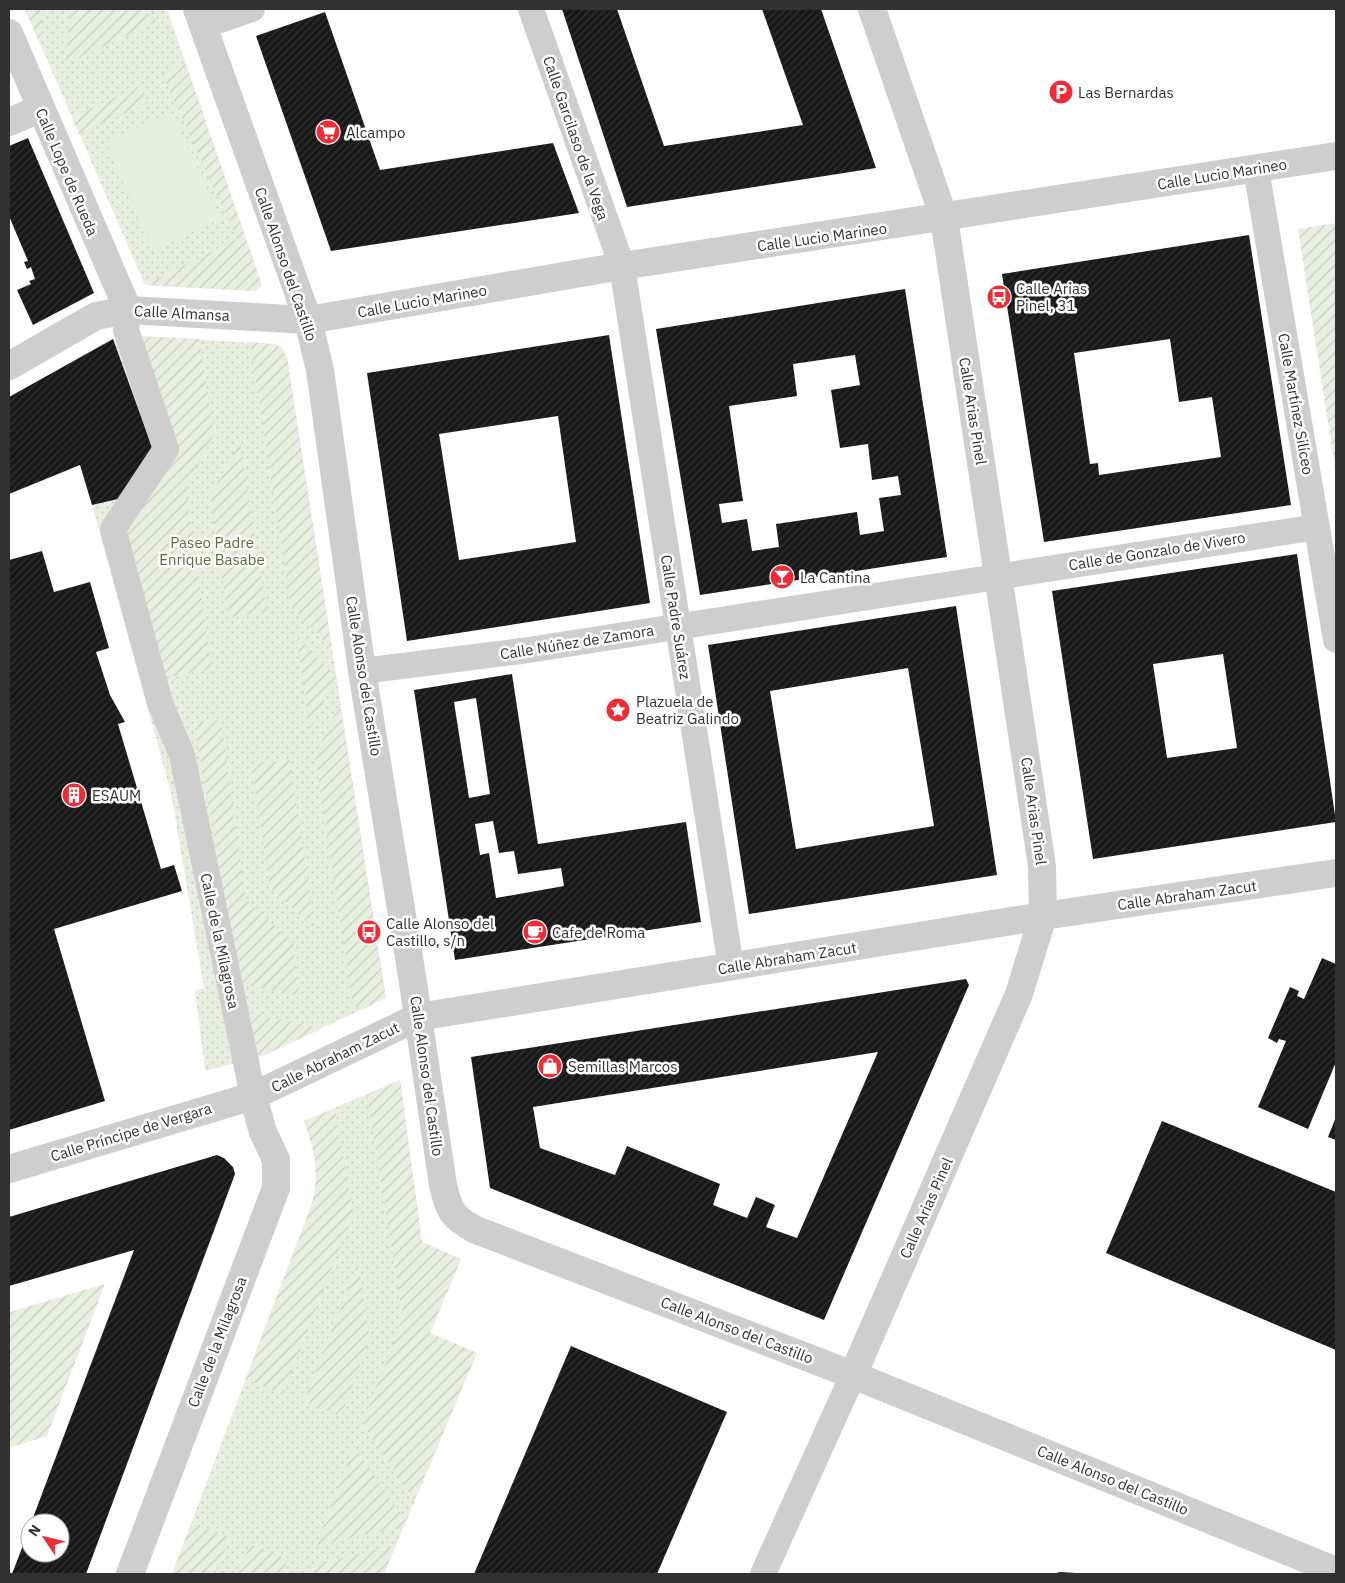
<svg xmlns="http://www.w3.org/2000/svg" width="1345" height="1583" font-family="'IBM Plex Sans',sans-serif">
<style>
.grass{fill:url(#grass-dots)}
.garden{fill:url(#garden-furrows)}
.pitch{fill:#e7efdf}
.building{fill:url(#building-hatch);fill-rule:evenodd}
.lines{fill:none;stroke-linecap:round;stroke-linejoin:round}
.pedestrian{stroke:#cecece;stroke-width:26}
.minor{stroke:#cecece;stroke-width:28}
.labels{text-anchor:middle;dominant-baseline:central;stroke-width:5;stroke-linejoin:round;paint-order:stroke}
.poi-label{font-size:15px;fill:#313131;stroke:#fff;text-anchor:start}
.street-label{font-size:15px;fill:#313131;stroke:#fff}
.park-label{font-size:15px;fill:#53713b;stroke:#fff}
</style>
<defs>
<pattern id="grass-dots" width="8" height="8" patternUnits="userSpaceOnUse" patternTransform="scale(1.25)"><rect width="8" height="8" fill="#e7efdf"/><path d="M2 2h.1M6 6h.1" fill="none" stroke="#c7cdc0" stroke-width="1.8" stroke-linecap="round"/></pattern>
<pattern id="garden-furrows" width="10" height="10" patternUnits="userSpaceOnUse" patternTransform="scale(1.25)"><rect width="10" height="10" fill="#e7efdf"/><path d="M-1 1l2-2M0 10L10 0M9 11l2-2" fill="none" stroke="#c7cdc0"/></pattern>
<pattern id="building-hatch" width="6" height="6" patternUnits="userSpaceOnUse" patternTransform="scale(1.25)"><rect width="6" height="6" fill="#181818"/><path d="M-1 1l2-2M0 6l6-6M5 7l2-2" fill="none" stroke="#313131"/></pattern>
</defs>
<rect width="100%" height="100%" fill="#fff"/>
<g class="grass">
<path d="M 25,9 L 167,9 L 261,282 L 261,286 L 256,291 L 145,285 Z"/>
<path d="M 138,336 L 275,344 L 282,348 L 287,357 L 386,998 L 265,1055 L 205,1071 L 195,990 L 204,988 L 171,793 L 92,505 L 152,447 L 113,339 Z"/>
<path d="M 400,1080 L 422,1242 L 461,1259 L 430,1333 L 477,1353 L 384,1574 L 172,1574 L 312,1203 C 320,1170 315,1153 304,1121 Z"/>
</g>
<g class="garden">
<path d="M 25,9 L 43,9 L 40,44 Z"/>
<path d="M 70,9 L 143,9 L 157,21 L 65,65 Z"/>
<path d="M 186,64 L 261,282 L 261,286 L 256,291 L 145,285 L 237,239 L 162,74 Z"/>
<path d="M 140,86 L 148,103 L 79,134 L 72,117 Z"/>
<path d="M 1336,223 L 1336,474 L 1298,229 Z"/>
<path d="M 138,336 L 199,339 L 214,434 L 186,490 L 212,669 L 166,677 L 127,533 L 178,447 Z"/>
<path d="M 250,342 C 267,344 278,342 287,357 L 332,649 L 291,607 Z"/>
<path d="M 240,442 L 267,612 L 228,618 L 210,496 Z"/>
<path d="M 296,635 L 336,676 L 310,729 Z"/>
<path d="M 340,703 L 373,917 L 364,920 L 368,946 L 377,943 L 386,998 L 363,1009 L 353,1006 L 315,756 Z"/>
<path d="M 221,720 L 246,899 L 293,943 L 300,996 L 239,984 L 194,724 Z"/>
<path d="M 290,760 L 315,929 L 270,888 L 251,765 Z"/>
<path d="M 244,1012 L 322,1028 L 265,1055 L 251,1055 Z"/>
<path d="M 400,1080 L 422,1242 L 461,1259 L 430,1333 L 477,1353 L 414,1500 L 362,1423 L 403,1318 L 367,1095 Z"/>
<path d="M 335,1109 L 353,1213 L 283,1395 L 246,1379 L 312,1204 C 320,1170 315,1153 304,1121 Z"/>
<path d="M 358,1263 L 370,1338 L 341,1416 L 304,1401 Z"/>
<path d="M 105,1284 L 47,1436 L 9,1448 L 9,1312 Z"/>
<path d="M 354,1446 L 406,1521 L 404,1527 L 316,1545 Z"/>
<path d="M 192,1522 L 230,1537 L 215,1574 L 172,1574 Z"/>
<path d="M 250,1544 L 288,1559 L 282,1574 L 238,1574 Z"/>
<path d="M 396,1545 L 384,1574 L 305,1574 L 308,1566 Z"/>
</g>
<path class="pitch" d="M 171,112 L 221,218 L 153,251 L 105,142 Z"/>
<g class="building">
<path d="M 562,9 L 617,9 L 664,146 L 803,125 L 762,9 L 821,9 L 876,168 L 627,207 Z"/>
<path d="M 325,12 L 380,170 L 553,143 L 579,213 L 331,251 L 256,36 Z"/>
<path d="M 28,138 L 94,293 L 33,325 L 17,290 L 31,284 L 29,281 L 35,279 L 31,267 L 27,269 L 24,262 L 28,261 L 9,216 L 9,146 Z"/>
<path d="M 1249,235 L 1291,505 L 1044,542 L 1002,274 ZM 1170,339 L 1179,402 L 1212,397 L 1221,457 L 1099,475 L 1098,463 L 1090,464 L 1074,353 Z"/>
<path d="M 905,289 L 947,557 L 700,595 L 656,329 ZM 855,355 L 860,385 L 831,390 L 840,448 L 868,444 L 872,480 L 898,476 L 901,495 L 879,498 L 884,531 L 860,535 L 857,512 L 776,524 L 779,547 L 752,551 L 747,519 L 722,523 L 719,504 L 743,501 L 729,406 L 797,396 L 793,364 Z"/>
<path d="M 609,335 L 650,603 L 407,641 L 367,373 ZM 558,416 L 576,542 L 459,560 L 439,434 Z"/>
<path d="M 113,339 L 152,447 L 122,498 L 92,505 L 80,465 L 9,494 L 9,397 Z"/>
<path d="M 42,551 L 54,592 L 90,582 L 109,648 L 96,652 L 110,695 L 125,722 L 118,724 L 161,869 L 174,865 L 182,891 L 54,929 L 105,1101 L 9,1130 L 9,560 Z"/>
<path d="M 1297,554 L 1336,822 L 1093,859 L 1052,591 ZM 1223,654 L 1237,748 L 1167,758 L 1153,664 Z"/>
<path d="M 956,606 L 997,875 L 749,914 L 708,645 ZM 908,668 L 934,826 L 796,849 L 770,691 Z"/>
<path d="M 512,674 L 538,844 L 686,822 L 701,922 L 455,960 L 414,690 ZM 476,698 L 490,794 L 469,798 L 454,702 ZM 493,821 L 499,853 L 514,851 L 518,874 L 561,868 L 564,886 L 496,898 L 489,853 L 480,855 L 475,824 Z"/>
<path d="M 1322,958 L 1336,964 L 1336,1062 L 1308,1129 L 1258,1107 L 1286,1041 L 1279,1039 L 1277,1043 L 1268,1038 L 1290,987 L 1299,991 L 1297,996 L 1304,999 Z"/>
<path d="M 966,979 L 969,985 L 824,1320 L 490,1188 L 471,1057 ZM 878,1052 L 797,1238 L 766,1227 L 775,1205 L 756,1197 L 747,1218 L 713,1205 L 720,1184 L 627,1146 L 615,1175 L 540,1148 L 533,1107 Z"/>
<path d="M 1336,1117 L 1336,1140 L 1328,1137 Z"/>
<path d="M 1162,1121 L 1336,1192 L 1336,1350 L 1106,1253 Z"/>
<path d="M 217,1155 L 224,1158 L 233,1167 L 235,1174 L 86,1574 L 12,1574 L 30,1527 L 30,1553 L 60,1553 L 60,1523 L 31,1523 L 134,1250 L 9,1286 L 9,1217 Z"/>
<path d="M 571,1346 L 727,1412 L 657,1574 L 474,1574 Z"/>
<path d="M 1060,1572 L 1076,1573 L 1076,1574 L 1052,1574 Z"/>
</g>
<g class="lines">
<g class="pedestrian">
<path d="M 531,9 L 622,266 L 731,967"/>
<path d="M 203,26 L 252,9"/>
<path d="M 1256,169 L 1336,640"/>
<path d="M 128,310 L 126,330 L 166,449 L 113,529 L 160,703 L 182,755 L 253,1096"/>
<path d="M 362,671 L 522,651 L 1317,527"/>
<path d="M 763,1574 L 853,1375"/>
</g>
<g class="minor">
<path d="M 197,9 L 308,320 L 320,370 L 362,671 L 412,976 L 443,1185 C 449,1210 451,1217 476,1230 L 853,1375 L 1336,1571"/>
<path d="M 9,33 L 128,310"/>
<path d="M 9,122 L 40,109"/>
<path d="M 9,366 L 96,316 L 128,310 L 308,320 L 622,266 L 1336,156"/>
<path d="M 9,1169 L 253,1096 L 418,1017 L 1043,916 L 1336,873"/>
<path d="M 853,1375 L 1019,994 L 1043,916 L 1042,866 L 944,218 L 872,9"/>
<path d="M 130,1574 L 276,1188 L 276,1160 L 263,1132 L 253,1096"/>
</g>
</g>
<defs>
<symbol id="parking-disc" viewBox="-11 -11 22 22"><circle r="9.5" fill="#f02b35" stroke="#fff"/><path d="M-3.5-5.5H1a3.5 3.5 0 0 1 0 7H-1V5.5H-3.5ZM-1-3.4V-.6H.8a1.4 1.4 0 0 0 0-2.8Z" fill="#fff"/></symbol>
<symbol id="supermarket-disc" viewBox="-11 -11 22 22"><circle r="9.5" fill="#f02b35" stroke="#fff"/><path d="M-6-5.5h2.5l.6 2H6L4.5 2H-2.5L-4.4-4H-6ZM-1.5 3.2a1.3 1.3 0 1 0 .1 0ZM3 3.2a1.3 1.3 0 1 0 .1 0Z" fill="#fff"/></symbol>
<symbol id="bus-disc" viewBox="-11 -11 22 22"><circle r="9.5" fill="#f02b35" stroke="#fff"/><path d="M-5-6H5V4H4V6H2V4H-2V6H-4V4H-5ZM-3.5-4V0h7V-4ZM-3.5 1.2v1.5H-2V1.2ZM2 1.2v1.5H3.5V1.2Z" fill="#fff"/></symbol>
<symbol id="bar-disc" viewBox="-11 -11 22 22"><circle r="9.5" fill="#f02b35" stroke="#fff"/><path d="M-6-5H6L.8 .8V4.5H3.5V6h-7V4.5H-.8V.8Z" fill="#fff"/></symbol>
<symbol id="sight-disc" viewBox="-11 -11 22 22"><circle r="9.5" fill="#f02b35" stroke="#fff"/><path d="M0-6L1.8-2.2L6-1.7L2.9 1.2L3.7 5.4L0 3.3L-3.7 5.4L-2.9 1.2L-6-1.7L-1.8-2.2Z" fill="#fff"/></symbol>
<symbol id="building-disc" viewBox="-11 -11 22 22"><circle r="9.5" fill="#f02b35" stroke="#fff"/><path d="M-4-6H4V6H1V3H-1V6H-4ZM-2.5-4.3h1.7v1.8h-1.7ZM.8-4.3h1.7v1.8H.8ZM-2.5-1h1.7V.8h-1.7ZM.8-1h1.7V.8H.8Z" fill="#fff"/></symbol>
<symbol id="cafe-disc" viewBox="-11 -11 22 22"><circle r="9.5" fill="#f02b35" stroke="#fff"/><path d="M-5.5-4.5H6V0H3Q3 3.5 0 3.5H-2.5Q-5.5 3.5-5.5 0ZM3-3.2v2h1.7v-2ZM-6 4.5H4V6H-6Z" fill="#fff"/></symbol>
<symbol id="shop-disc" viewBox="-11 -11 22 22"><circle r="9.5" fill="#f02b35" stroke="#fff"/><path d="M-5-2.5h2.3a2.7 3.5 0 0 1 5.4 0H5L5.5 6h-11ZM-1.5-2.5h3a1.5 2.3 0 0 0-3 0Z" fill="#fff"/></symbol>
</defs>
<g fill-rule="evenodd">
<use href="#parking-disc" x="1047" y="78" width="28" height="28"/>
<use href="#supermarket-disc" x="314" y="118" width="28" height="28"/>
<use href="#bus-disc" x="985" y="283" width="28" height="28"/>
<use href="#bar-disc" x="768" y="563" width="28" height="28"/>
<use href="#sight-disc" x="604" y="696" width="28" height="28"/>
<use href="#building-disc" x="60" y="781" width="28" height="28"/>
<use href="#bus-disc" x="355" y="918" width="28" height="28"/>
<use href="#cafe-disc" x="521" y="918" width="28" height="28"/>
<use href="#shop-disc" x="536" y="1052" width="28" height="28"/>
</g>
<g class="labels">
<g class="poi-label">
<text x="1078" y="92">Las Bernardas</text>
<text x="346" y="132">Alcampo</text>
<text x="1016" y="288">Calle Arias<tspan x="1016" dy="17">Pinel, 31</tspan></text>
<text x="800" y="577">La Cantina</text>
<text x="636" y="701">Plazuela de<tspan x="636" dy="17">Beatriz Galindo</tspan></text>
<text x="92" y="795">ESAUM</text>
<text x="386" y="923">Calle Alonso del<tspan x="386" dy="17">Castillo, s/n</tspan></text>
<text x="552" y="932">Cafe de Roma</text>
<text x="568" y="1066">Semillas Marcos</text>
</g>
<g class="street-label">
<text transform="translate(576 138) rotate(71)">Calle Garcilaso de la Vega</text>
<text transform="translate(67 172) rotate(67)">Calle Lope de Rueda</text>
<text transform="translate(1222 174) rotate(-9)">Calle Lucio Marineo</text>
<text transform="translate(822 237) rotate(-8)">Calle Lucio Marineo</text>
<text transform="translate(286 264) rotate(71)">Calle Alonso del Castillo</text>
<text transform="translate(422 301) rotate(-10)">Calle Lucio Marineo</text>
<text transform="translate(182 313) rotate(3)">Calle Almansa</text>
<text transform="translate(1296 404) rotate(80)">Calle Martínez Silíceo</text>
<text transform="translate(973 411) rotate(81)">Calle Arias Pinel</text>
<text transform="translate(1157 551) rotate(-9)">Calle de Gonzalo de Vivero</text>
<text transform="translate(676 617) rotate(81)">Calle Padre Suárez</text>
<text transform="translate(577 642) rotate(-9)">Calle Núñez de Zamora</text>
<text transform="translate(364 676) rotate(81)">Calle Alonso del Castillo</text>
<text transform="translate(1034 811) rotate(82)">Calle Arias Pinel</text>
<text transform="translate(1187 895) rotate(-8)">Calle Abraham Zacut</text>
<text transform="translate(220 941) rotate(78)">Calle de la Milagrosa</text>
<text transform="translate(787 958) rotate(-9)">Calle Abraham Zacut</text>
<text transform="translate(335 1057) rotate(-26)">Calle Abraham Zacut</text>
<text transform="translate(427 1076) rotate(82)">Calle Alonso del Castillo</text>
<text transform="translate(131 1132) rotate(-17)">Calle Príncipe de Vergara</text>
<text transform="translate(926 1208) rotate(-66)">Calle Arias Pinel</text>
<text transform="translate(737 1330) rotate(21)">Calle Alonso del Castillo</text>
<text transform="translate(217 1342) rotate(-69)">Calle de la Milagrosa</text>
<text transform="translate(1113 1480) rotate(22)">Calle Alonso del Castillo</text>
</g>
<g class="park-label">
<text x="212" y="542">Paseo Padre<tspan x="212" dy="17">Enrique Basabe</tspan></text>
</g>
</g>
<rect width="1345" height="1583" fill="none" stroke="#313131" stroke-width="20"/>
<g transform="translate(45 1538) rotate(305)"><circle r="24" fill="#ffffff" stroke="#adadad"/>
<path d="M0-4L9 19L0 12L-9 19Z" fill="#f02b35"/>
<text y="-8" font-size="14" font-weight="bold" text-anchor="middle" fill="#313131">N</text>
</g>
</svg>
